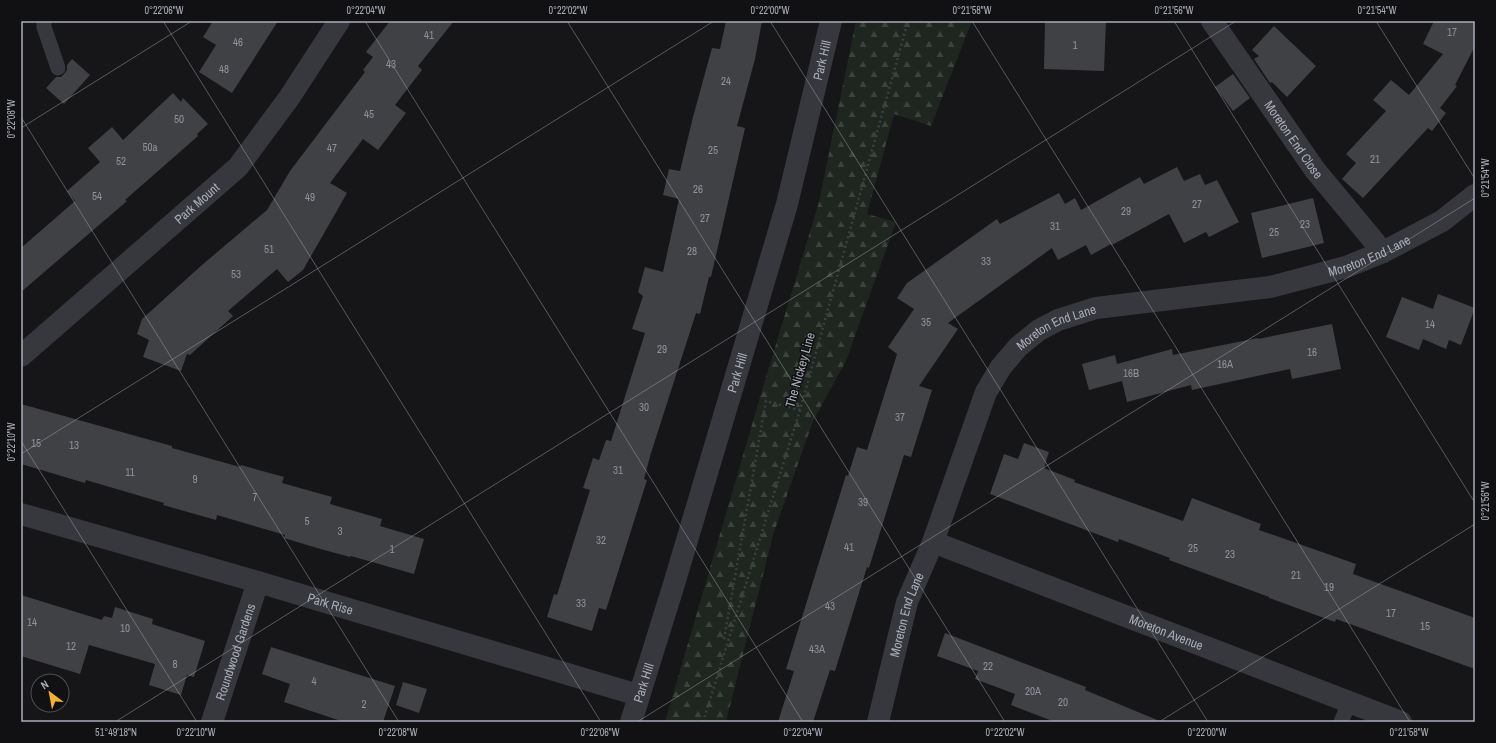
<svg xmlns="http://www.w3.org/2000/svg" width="1496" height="743" font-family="'Archivo Narrow',sans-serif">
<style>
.forest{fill:url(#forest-firs)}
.building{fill:#404145}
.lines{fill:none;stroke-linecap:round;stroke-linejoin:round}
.path{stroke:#3d3f44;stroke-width:2.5;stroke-dasharray:2 3;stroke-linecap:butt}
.lane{stroke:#37383d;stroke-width:15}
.street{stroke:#37383d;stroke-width:22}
.ticks{fill:none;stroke:#a8adb8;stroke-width:1;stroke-opacity:0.45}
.labels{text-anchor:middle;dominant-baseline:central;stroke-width:3;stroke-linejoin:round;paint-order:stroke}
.number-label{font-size:11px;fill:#8e929b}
.street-label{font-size:13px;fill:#a8adb8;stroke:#111113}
.neatline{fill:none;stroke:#a8adb8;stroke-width:1.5}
.ticks-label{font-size:10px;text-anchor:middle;fill:#a8adb8}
</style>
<defs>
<pattern id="forest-firs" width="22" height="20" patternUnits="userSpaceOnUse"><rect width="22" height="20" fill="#1e261f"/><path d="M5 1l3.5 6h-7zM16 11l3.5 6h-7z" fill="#3c433d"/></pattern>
</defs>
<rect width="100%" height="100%" fill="#161618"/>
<path class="forest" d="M 856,21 L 972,21 L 931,126 L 894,114 L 867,214 L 896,222 L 846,361 L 813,421 L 773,535 L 726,722 L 665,722 L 763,387 L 819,202 Z"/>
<g class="building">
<path d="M 213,21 L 278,21 L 232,93 L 199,72 L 216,45 L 203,37 Z"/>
<path d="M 390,21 L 454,21 L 418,66 L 422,70 L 395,105 L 406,113 L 378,150 L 363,139 L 330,183 L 347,193 L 303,270 L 288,282 L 277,269 L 228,311 L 233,316 L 190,355 L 187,354 L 181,371 L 143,357 L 149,340 L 137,334 L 142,319 L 202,265 L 267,210 L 290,171 L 365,72 L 363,70 L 373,57 L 366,52 Z"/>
<path d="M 726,21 L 762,21 L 755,59 L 737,126 L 745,128 L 711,277 L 709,277 L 700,314 L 696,313 L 651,453 L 644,479 L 647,480 L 606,610 L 599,608 L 592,631 L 547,617 L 554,594 L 557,595 L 590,490 L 583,488 L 593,458 L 599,460 L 606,440 L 611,441 L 645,333 L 632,329 L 643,296 L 638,292 L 645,267 L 663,272 L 679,199 L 663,195 L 669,169 L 680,171 L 693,117 L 712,48 L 720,49 Z"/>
<path d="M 1045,21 L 1106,21 L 1104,71 L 1044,69 Z"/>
<path d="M 1434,21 L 1475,21 L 1475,46 L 1455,85 L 1457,86 L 1440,108 L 1446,113 L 1432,131 L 1428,128 L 1363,198 L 1342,179 L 1356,163 L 1346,154 L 1386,111 L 1373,100 L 1391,80 L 1409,95 L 1443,54 L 1423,44 Z"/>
<path d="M 1274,26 L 1316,66 L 1287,97 L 1272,82 L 1270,83 L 1254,59 L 1259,56 L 1252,50 Z"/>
<path d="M 72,59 L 90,75 L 64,104 L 46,88 L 56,77 L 61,77 L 64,74 L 67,70 L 67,65 Z"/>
<path d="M 1233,74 L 1250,98 L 1233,111 L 1215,87 Z"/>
<path d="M 173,93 L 181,102 L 183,98 L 208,124 L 197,134 L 198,136 L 125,200 L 127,201 L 21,292 L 21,248 L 75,201 L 67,191 L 100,162 L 88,148 L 112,127 L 123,140 Z"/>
<path d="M 1177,167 L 1184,181 L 1200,174 L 1205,185 L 1217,180 L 1239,222 L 1209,237 L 1206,232 L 1184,243 L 1169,214 L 1112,245 L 1111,244 L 1091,255 L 1086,245 L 1058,260 L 1052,248 L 948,323 L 958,329 L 919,386 L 932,390 L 911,457 L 904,455 L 869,568 L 867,567 L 835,671 L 830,670 L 813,722 L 778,722 L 794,671 L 786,669 L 846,475 L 848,476 L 857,447 L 867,450 L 897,354 L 888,347 L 914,309 L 897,298 L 907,283 L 997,219 L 1000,224 L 1059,193 L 1065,204 L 1075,198 L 1081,210 L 1140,177 L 1144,184 Z"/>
<path d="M 1313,198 L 1324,243 L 1262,258 L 1251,213 Z"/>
<path d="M 1438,294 L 1475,308 L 1461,345 L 1449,340 L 1446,349 L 1423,339 L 1419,350 L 1386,337 L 1402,297 L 1433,309 Z"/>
<path d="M 1332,324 L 1341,369 L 1292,379 L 1290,369 L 1192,390 L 1191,385 L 1127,402 L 1122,381 L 1089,390 L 1082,364 L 1115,355 L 1117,364 L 1172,349 L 1173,355 L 1258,338 L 1258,339 Z"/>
<path d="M 21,404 L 172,446 L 172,448 L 240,467 L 241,465 L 284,477 L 282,483 L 332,497 L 330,504 L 382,519 L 380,526 L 424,539 L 414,574 L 351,556 L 350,557 L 317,548 L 284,538 L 285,535 L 217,515 L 216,520 L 163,505 L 164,503 L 86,480 L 85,483 L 21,464 Z"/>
<path d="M 1024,443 L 1049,452 L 1044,468 L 1075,480 L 1074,482 L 1183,521 L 1192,498 L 1261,524 L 1259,530 L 1356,564 L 1353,574 L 1475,618 L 1475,669 L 1336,619 L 1335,622 L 1269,598 L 1269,597 L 1169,560 L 1170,558 L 1119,539 L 1118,542 L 990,494 L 1004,454 L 1018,459 Z"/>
<path d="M 21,595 L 102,620 L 104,616 L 112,618 L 115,607 L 153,619 L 152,624 L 205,641 L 194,677 L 187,675 L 181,695 L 149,685 L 155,664 L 89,645 L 80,674 L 21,656 Z"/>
<path d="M 945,633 L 1086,687 L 1085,690 L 1162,722 L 1055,722 L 1011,705 L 1015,694 L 975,679 L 978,671 L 937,656 Z"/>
<path d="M 271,647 L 395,686 L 383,722 L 344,722 L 284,702 L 290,684 L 262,674 Z"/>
<path d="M 403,682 L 427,689 L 419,713 L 396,705 Z"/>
</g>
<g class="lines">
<g class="path">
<path d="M 724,639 L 766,401 L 800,410"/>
<path d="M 703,722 L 800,410 L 908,21"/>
</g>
<g class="lane">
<path d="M 44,21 L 44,27 L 58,68"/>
<path d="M 1341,722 L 1349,703"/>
</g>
<g class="street">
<path id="s1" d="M 1212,21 L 1315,170 L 1383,252"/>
<path id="s2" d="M 21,356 L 238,167 L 289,98 L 339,21"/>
<path id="s3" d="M 21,514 L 258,582 L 638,695"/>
<path id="s4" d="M 933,542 L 1401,722"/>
<path id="s5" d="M 212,722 L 258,582"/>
<path id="s6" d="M 631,722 L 674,584 L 787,204 L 831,21"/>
<path id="s7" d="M 878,722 L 907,602 L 933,542 L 986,392 L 1001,367 L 1018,347 L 1039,330 L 1058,320 L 1096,308 L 1270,287 L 1346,267 L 1383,252 L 1442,221 L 1475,195"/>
</g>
</g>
<path class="ticks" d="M 163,21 L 601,722M 365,21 L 803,722M 567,21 L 1005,722M 770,21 L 1208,722M 972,21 L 1410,722M 1174,21 L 1475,503M 1376,21 L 1475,179M 21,117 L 399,722M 21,128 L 192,21M 21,441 L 197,722M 21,454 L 714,21M 115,722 L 1236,21M 637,722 L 1475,198M 1159,722 L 1475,524"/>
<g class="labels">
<g class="number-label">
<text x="1452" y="32">17</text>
<text x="429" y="35">41</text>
<text x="238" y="42">46</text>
<text x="1075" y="45">1</text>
<text x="391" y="64">43</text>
<text x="224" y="69">48</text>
<text x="726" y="81">24</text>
<text x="369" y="114">45</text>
<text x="179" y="119">50</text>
<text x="150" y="147">50a</text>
<text x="332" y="148">47</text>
<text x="713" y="150">25</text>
<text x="1375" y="159">21</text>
<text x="121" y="161">52</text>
<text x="698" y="189">26</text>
<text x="97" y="196">54</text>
<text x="310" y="197">49</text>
<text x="1197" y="204">27</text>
<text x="1126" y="211">29</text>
<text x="705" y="218">27</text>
<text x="1305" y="224">23</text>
<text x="1055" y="226">31</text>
<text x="1274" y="232">25</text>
<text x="269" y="249">51</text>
<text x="692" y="251">28</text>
<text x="986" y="261">33</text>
<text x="236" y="274">53</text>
<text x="926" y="322">35</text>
<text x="1430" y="324">14</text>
<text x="662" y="349">29</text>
<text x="1312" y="352">16</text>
<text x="1225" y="364">16A</text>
<text x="1131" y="373">16B</text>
<text x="644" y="407">30</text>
<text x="900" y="417">37</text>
<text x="36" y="443">15</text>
<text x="74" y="445">13</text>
<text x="618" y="470">31</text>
<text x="130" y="472">11</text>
<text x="195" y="479">9</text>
<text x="255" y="497">7</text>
<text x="863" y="502">39</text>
<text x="307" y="521">5</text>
<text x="340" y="531">3</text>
<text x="601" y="540">32</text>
<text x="849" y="547">41</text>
<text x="1193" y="548">25</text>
<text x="392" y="549">1</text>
<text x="1230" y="554">23</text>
<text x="1296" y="575">21</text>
<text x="1329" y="587">19</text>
<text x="581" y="603">33</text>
<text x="830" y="606">43</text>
<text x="1391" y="613">17</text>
<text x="32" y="622">14</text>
<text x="1425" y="626">15</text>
<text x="125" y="628">10</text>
<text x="71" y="646">12</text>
<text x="817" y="649">43A</text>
<text x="175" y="664">8</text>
<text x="988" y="666">22</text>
<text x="314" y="681">4</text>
<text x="1033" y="691">20A</text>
<text x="1063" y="702">20</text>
<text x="364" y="704">2</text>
</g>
<g class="street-label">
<text stroke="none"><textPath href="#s6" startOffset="689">Park Hill</textPath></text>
<text stroke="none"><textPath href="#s1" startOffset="144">Moreton End Close</textPath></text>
<text stroke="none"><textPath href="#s2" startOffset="233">Park Mount</textPath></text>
<text stroke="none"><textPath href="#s7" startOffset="771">Moreton End Lane</textPath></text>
<text stroke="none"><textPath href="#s7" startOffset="447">Moreton End Lane</textPath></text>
<text transform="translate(800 370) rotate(-74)">The Nickey Line</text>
<text stroke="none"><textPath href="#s6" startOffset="365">Park Hill</textPath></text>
<text stroke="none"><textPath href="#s3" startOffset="322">Park Rise</textPath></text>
<text stroke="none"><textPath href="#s7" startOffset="111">Moreton End Lane</textPath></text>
<text stroke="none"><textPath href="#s4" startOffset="250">Moreton Avenue</textPath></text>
<text stroke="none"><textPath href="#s5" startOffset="74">Roundwood Gardens</textPath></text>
<text stroke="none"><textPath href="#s6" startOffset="41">Park Hill</textPath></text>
</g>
</g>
<rect width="1496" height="743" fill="none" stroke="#111113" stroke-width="44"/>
<g transform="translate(50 693) rotate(328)"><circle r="19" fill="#111113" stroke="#4d4f55"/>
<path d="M0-3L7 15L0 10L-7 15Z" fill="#f2b134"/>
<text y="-6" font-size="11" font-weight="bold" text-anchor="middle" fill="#a8adb8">N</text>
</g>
<rect x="22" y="22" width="1452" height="699" class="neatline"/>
<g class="ticks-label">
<text x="164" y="14">0°22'06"W</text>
<text x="366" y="14">0°22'04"W</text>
<text x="568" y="14">0°22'02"W</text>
<text x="770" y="14">0°22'00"W</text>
<text x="972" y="14">0°21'58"W</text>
<text x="1174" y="14">0°21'56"W</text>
<text x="1377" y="14">0°21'54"W</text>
<text transform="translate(11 119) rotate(-90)" y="4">0°22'08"W</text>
<text transform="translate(1485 178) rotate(-90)" y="4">0°21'54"W</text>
<text transform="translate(11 442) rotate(-90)" y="4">0°22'10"W</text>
<text transform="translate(1485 501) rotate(-90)" y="4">0°21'56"W</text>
<text x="116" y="736">51°49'18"N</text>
<text x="196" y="736">0°22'10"W</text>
<text x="398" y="736">0°22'08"W</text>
<text x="600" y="736">0°22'06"W</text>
<text x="803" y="736">0°22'04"W</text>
<text x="1005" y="736">0°22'02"W</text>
<text x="1207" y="736">0°22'00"W</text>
<text x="1409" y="736">0°21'58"W</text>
</g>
</svg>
